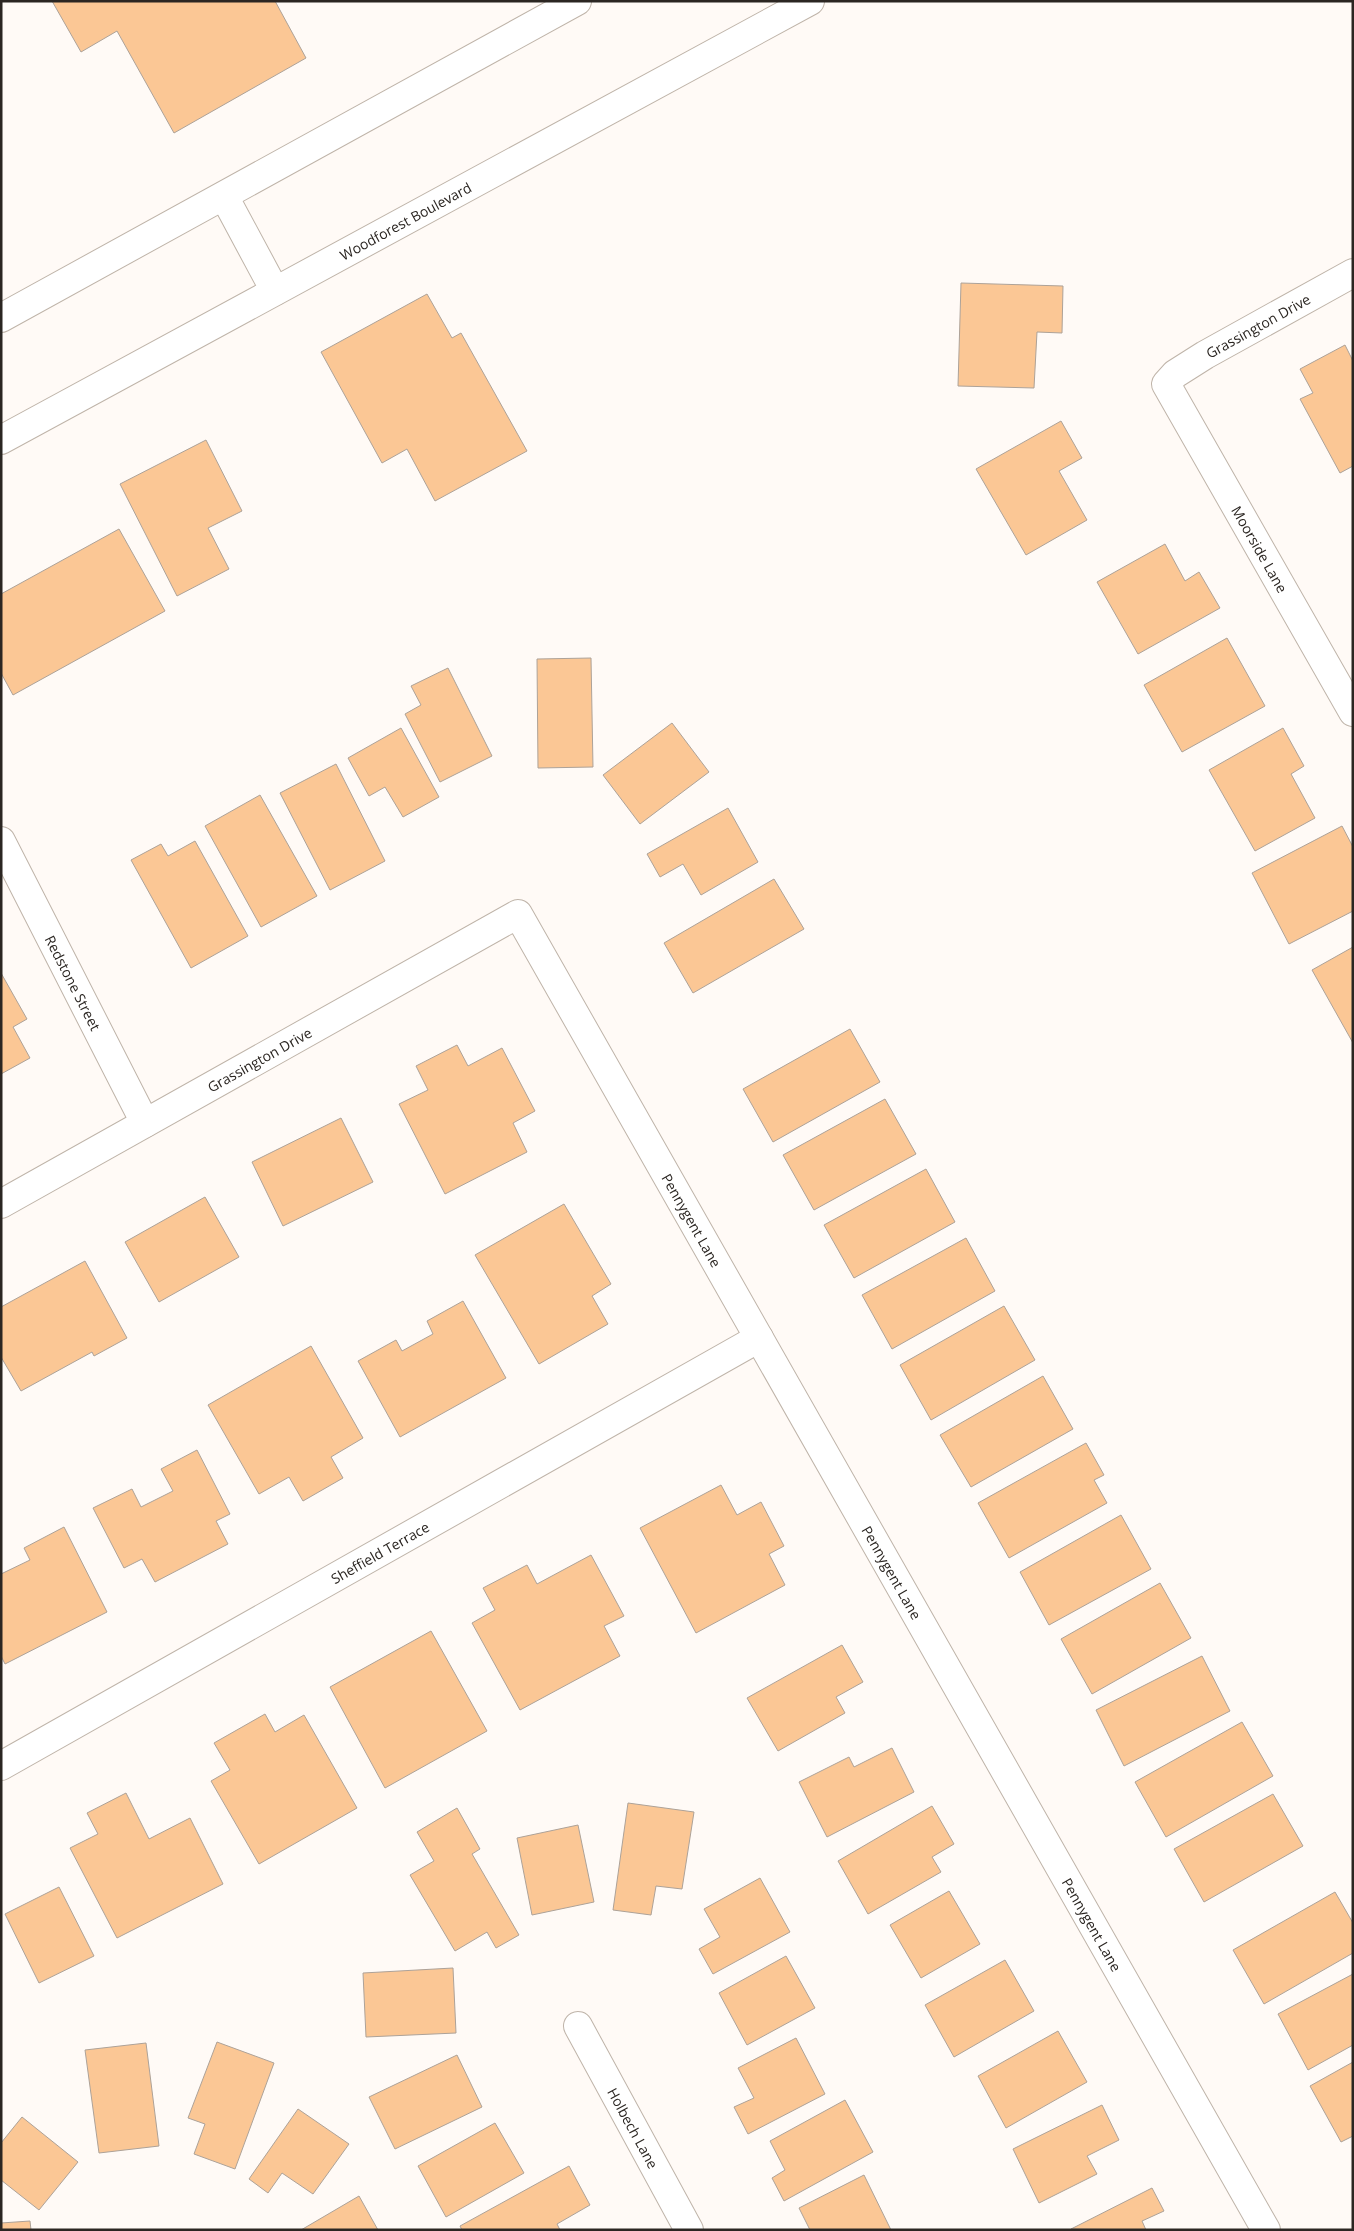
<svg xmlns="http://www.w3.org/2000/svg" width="1354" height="2231" font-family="'Open Sans',sans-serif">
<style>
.building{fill:#fbc795;stroke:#ada298}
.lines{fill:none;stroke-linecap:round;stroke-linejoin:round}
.street-casing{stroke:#bfb4a9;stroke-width:30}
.secondary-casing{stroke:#bfb4a9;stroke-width:30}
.street{stroke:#fff;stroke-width:28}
.secondary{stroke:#fff;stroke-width:28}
.labels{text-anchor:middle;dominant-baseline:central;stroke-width:4;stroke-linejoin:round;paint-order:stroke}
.street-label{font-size:14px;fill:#2b2622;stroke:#fff}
</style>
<rect width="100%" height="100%" fill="#fffaf6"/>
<g class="building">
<path d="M 52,1 L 275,1 L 306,58 L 174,133 L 117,31 L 81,52 Z"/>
<path d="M 961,283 L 1063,286 L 1062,333 L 1037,332 L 1034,388 L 958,386 Z"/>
<path d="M 427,294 L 452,338 L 461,333 L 527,451 L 435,501 L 407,449 L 382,463 L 321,352 Z"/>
<path d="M 1345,345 L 1353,361 L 1353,466 L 1340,473 L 1300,399 L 1313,393 L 1300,369 Z"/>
<path d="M 1061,421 L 1082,458 L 1059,471 L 1087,520 L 1026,555 L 976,469 Z"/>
<path d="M 206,440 L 242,511 L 208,528 L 229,569 L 177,596 L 120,484 Z"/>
<path d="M 119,529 L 165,611 L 13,695 L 1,673 L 1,594 Z"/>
<path d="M 1165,544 L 1185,581 L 1199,572 L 1220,608 L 1138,654 L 1097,582 Z"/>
<path d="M 1227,638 L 1265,706 L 1182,752 L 1144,685 Z"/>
<path d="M 591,658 L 593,767 L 538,768 L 537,659 Z"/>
<path d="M 448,668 L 492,756 L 440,782 L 405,714 L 421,705 L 411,686 Z"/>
<path d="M 672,723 L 709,772 L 640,824 L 603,775 Z"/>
<path d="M 401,728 L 439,797 L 403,817 L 385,787 L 369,796 L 348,758 Z"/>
<path d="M 1283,728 L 1304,766 L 1291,774 L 1315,818 L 1255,851 L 1209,770 Z"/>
<path d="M 336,764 L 385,861 L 330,890 L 280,793 Z"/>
<path d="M 260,795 L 317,896 L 261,927 L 205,826 Z"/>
<path d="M 728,808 L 758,862 L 701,895 L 683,864 L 660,877 L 647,854 Z"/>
<path d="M 1342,826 L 1353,847 L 1353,911 L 1289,944 L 1252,873 Z"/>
<path d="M 195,841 L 248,936 L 191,968 L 131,860 L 161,844 L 168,856 Z"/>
<path d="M 774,879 L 804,929 L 693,993 L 664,943 Z"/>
<path d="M 1353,947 L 1353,1043 L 1312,970 Z"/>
<path d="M 1,973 L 27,1019 L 13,1027 L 30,1058 L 1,1074 Z"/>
<path d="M 850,1029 L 880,1082 L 773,1142 L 743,1089 Z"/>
<path d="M 457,1045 L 468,1066 L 502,1048 L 535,1111 L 513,1123 L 527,1152 L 445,1194 L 399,1104 L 428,1090 L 416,1066 Z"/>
<path d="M 885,1099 L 916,1154 L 814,1210 L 783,1155 Z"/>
<path d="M 341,1118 L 373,1182 L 283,1226 L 252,1162 Z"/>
<path d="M 926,1169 L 955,1222 L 854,1278 L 824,1225 Z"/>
<path d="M 205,1197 L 239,1257 L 159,1302 L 125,1242 Z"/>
<path d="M 564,1204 L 611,1284 L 592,1296 L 608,1324 L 539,1364 L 475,1255 Z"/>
<path d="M 966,1238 L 995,1291 L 892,1349 L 862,1295 Z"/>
<path d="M 85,1261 L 127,1338 L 94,1356 L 92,1352 L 21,1391 L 1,1357 L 1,1307 Z"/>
<path d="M 463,1301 L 506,1378 L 400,1437 L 358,1361 L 396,1340 L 402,1351 L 433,1334 L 427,1321 Z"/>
<path d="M 1004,1306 L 1035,1360 L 931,1420 L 900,1365 Z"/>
<path d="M 311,1346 L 363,1438 L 331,1457 L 343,1478 L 303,1501 L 289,1477 L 259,1494 L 208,1405 Z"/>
<path d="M 1043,1376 L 1073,1429 L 971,1487 L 940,1435 Z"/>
<path d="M 1086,1443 L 1104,1475 L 1094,1480 L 1107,1503 L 1009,1558 L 978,1503 Z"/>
<path d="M 197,1450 L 230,1514 L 216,1521 L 228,1544 L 155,1582 L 142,1559 L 124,1568 L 93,1508 L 132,1489 L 141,1507 L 173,1491 L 161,1469 Z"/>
<path d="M 721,1485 L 737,1515 L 761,1502 L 784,1546 L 769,1554 L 785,1585 L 696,1633 L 640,1528 Z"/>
<path d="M 1121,1515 L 1151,1569 L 1049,1625 L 1020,1572 Z"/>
<path d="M 64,1527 L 107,1612 L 5,1664 L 1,1656 L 1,1574 L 30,1560 L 24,1548 Z"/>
<path d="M 591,1555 L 624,1616 L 604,1626 L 620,1656 L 520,1710 L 472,1623 L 495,1610 L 483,1588 L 527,1565 L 537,1584 Z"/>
<path d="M 1160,1583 L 1191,1638 L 1092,1694 L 1061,1639 Z"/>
<path d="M 431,1631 L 487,1731 L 385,1788 L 330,1687 Z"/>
<path d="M 842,1645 L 863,1682 L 836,1697 L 845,1713 L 778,1751 L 747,1698 Z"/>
<path d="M 1202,1656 L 1230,1711 L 1124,1766 L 1096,1710 Z"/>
<path d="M 265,1714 L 275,1732 L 304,1715 L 357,1808 L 259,1864 L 211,1781 L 230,1770 L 214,1743 Z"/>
<path d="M 1242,1722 L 1273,1776 L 1166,1837 L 1135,1782 Z"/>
<path d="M 892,1748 L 914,1792 L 827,1837 L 799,1782 L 849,1757 L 854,1767 Z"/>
<path d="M 126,1793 L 149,1839 L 190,1818 L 223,1884 L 117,1938 L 70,1848 L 98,1834 L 87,1813 Z"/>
<path d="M 1273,1794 L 1303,1846 L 1204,1902 L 1174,1849 Z"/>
<path d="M 628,1803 L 694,1812 L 682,1889 L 656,1886 L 651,1915 L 613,1910 Z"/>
<path d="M 932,1806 L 954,1844 L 932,1857 L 941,1872 L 868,1914 L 838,1861 Z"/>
<path d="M 457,1808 L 480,1849 L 472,1854 L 519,1935 L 496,1948 L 487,1932 L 455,1951 L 410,1875 L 434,1861 L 417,1832 Z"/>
<path d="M 578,1825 L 594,1902 L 532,1915 L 517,1838 Z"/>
<path d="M 760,1878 L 790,1932 L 713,1974 L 699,1949 L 720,1937 L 704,1909 Z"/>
<path d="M 59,1887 L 94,1956 L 39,1983 L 5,1914 Z"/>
<path d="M 949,1891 L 980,1944 L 921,1978 L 890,1925 Z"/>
<path d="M 1335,1892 L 1353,1923 L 1353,1953 L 1264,2004 L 1233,1950 Z"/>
<path d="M 786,1956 L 815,2008 L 747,2045 L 719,1993 Z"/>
<path d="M 1005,1960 L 1034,2011 L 954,2057 L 925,2005 Z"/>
<path d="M 453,1968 L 456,2033 L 366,2037 L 363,1973 Z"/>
<path d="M 1353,1974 L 1353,2045 L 1308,2070 L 1278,2014 Z"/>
<path d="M 1058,2031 L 1087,2082 L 1006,2128 L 978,2076 Z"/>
<path d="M 796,2038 L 825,2094 L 748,2134 L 734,2107 L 754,2098 L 738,2068 Z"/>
<path d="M 217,2042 L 274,2063 L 235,2169 L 194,2154 L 205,2124 L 188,2118 Z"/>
<path d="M 146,2043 L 159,2146 L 99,2153 L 85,2050 Z"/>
<path d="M 457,2055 L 482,2107 L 395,2149 L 369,2097 Z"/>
<path d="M 1353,2062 L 1353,2136 L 1341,2142 L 1310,2086 Z"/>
<path d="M 845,2100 L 873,2152 L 784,2201 L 772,2178 L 785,2170 L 770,2141 Z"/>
<path d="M 1102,2105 L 1119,2140 L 1087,2156 L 1097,2174 L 1039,2203 L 1013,2149 Z"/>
<path d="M 298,2109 L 349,2144 L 313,2194 L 282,2173 L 268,2193 L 249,2179 Z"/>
<path d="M 22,2117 L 78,2162 L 39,2210 L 1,2180 L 1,2143 Z"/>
<path d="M 495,2123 L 524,2173 L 446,2217 L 418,2166 Z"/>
<path d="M 569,2166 L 590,2205 L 557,2224 L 560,2230 L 462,2230 L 460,2226 Z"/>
<path d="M 864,2175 L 891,2230 L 810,2230 L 799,2208 Z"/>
<path d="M 1152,2188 L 1164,2211 L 1142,2221 L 1146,2230 L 1071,2229 Z"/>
<path d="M 359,2196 L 378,2230 L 301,2230 Z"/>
<path d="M 30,2221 L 31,2230 L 1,2230 L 1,2223 Z"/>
</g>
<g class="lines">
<defs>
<g id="street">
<path id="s1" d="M 1353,273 L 1205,355 L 1175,374 L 1166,384 L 1353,712"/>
<path id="s2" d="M 1,841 L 145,1123"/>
<path id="s3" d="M 1,1204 L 518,914 L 1266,2230"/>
<path id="s4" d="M 1,1766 L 759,1338"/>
<path id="s5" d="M 578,2026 L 689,2230"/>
</g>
<g id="secondary">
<path d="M 224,196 L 275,291"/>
<path d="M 1,318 L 577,1"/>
<path id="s6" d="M 1,440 L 810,1"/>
</g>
</defs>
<use href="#street" class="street-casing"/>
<use href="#secondary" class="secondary-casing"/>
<use href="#street" class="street"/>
<use href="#secondary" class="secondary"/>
</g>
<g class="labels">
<g class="street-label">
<text stroke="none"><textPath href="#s6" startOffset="460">Woodforest Boulevard</textPath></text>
<text transform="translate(1258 326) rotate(-29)">Grassington Drive</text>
<text stroke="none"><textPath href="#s1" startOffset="408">Moorside Lane</textPath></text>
<text stroke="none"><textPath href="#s2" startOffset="159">Redstone Street</textPath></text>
<text stroke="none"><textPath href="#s3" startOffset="296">Grassington Drive</textPath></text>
<text stroke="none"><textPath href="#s3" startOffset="945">Pennygent Lane</textPath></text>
<text stroke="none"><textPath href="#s4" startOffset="435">Sheffield Terrace</textPath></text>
<text stroke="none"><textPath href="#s3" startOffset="1350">Pennygent Lane</textPath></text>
<text stroke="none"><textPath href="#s3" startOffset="1755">Pennygent Lane</textPath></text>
<text stroke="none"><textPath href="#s5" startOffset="116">Holbech Lane</textPath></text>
</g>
</g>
<rect width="1354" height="2231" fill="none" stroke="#2b2622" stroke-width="5"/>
</svg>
